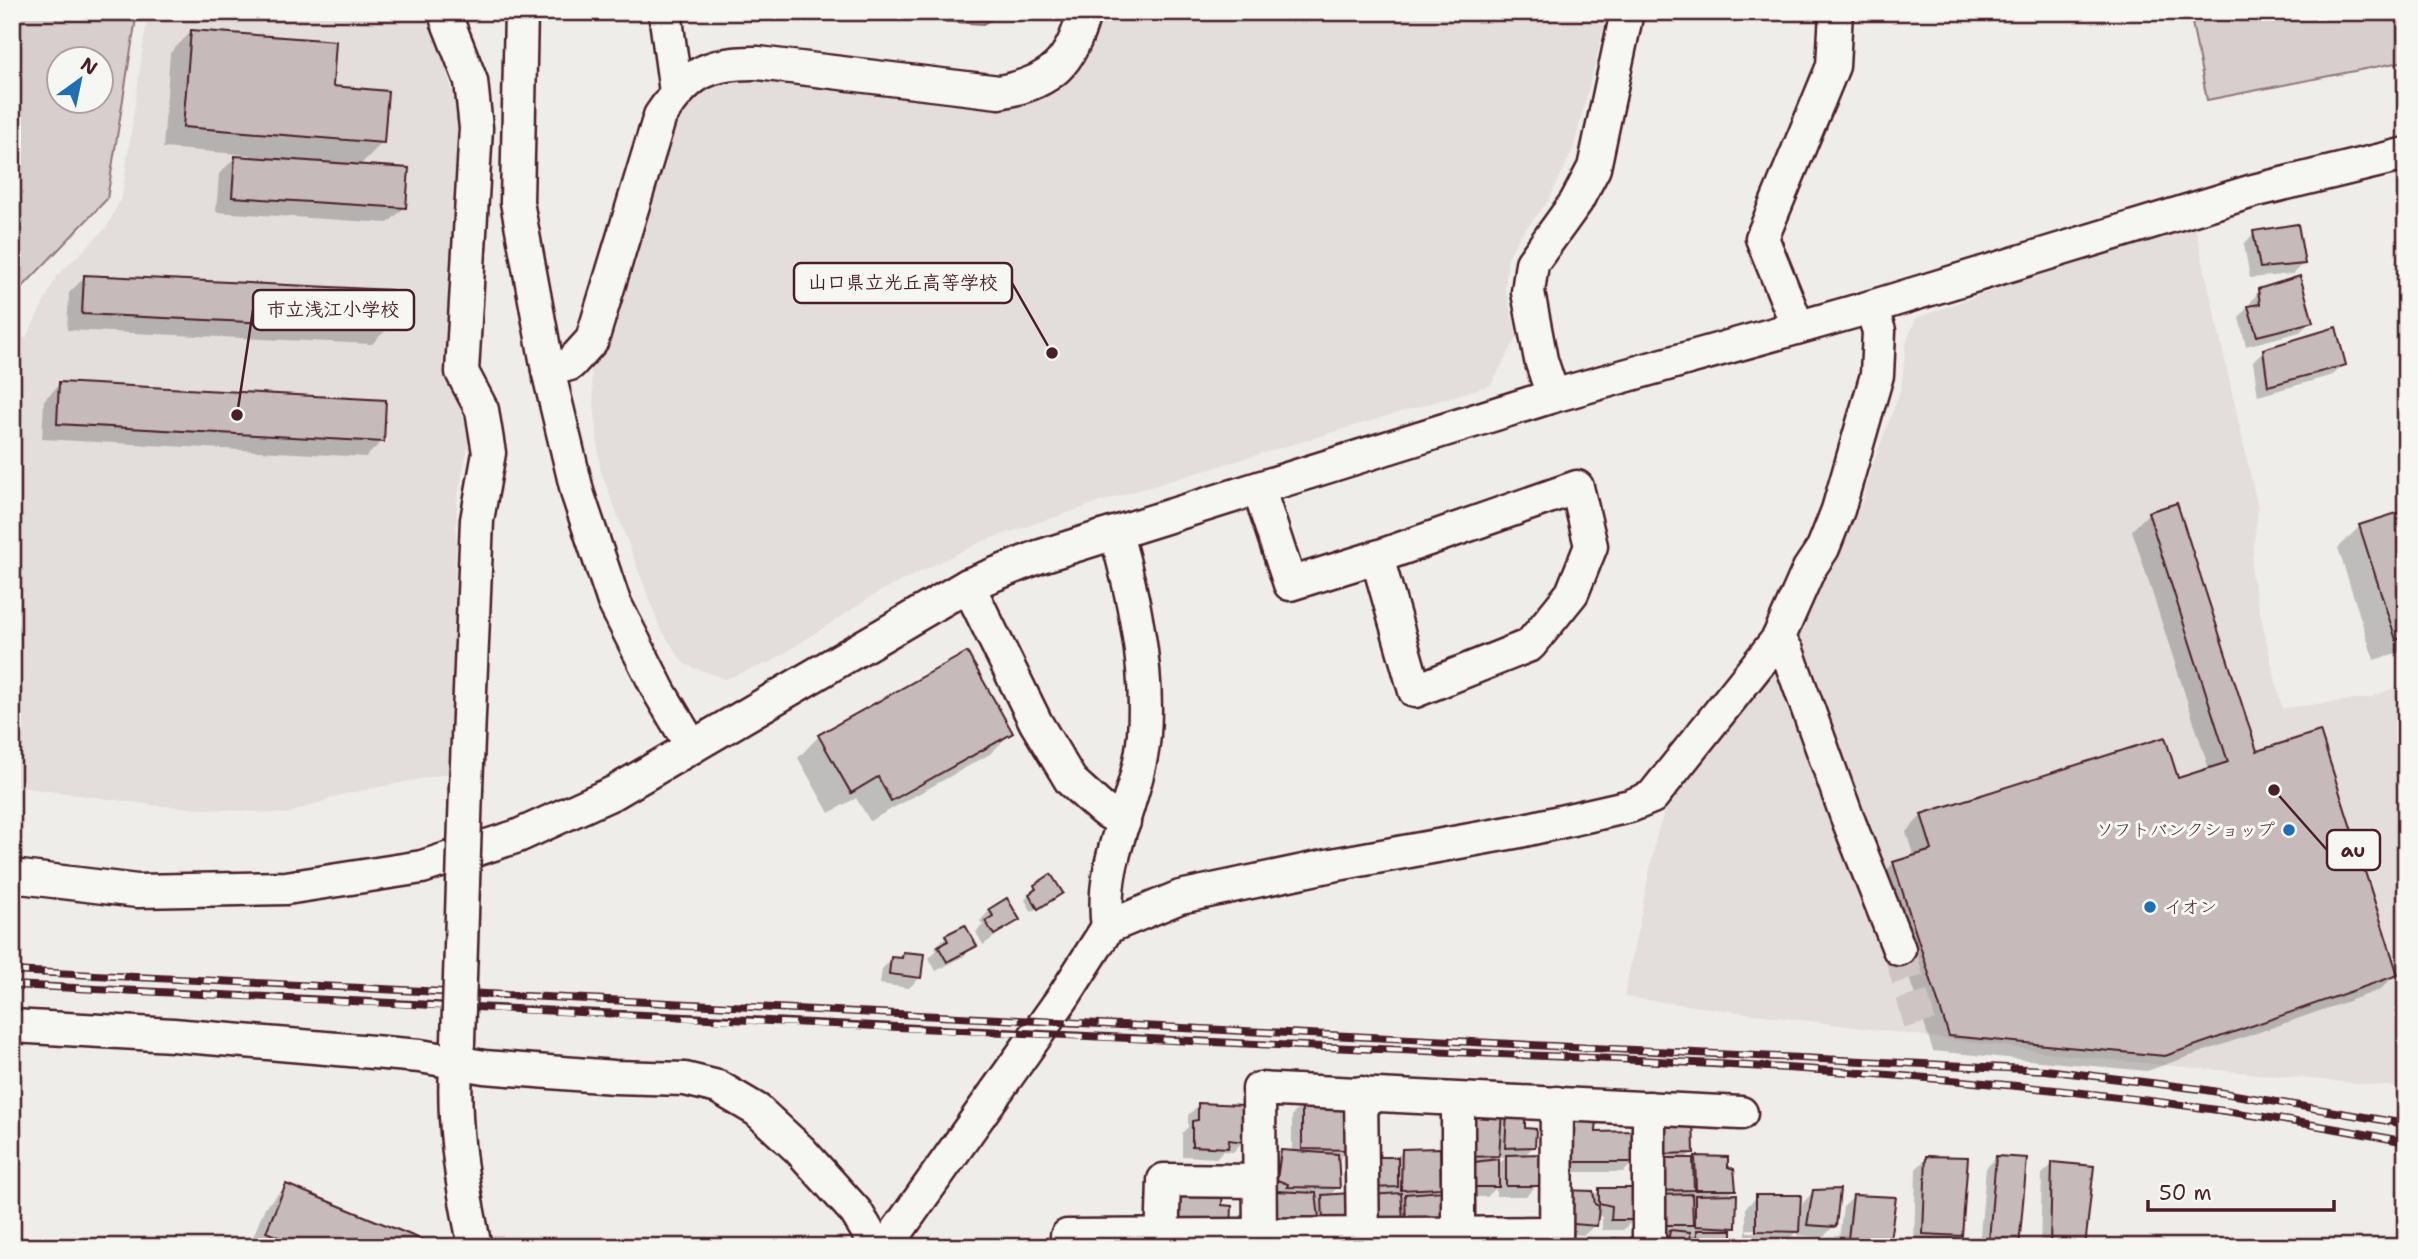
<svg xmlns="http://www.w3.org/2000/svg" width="2418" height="1259" font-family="'Shantell Sans','Klee One',sans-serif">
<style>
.built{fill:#e3dedc}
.green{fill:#d7cfce;stroke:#90777c;stroke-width:2;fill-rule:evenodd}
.water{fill:#b4a4a5;stroke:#8a6f74;stroke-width:2}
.shadow{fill:#0003;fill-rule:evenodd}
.building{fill:#c6babb;stroke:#4a1f2b;stroke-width:2}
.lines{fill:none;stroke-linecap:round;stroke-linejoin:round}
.minor-tunnel{stroke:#cec4c4;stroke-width:32;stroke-dasharray:32 16;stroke-linecap:butt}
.minor-casing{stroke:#4a1f2b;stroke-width:37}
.minor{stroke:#f6f6f2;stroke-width:32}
.rail-casing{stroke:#4a1f2b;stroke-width:8}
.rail{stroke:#f6f6f2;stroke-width:5;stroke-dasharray:16;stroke-linecap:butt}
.minor-bridge-casing{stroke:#4a1f2b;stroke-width:37;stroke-linecap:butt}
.minor-bridge{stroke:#f6f6f2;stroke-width:32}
.poi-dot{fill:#1f6fb2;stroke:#f6f6f2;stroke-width:2.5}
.labels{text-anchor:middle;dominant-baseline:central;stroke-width:6;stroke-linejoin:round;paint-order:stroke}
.poi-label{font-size:18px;fill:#4a1f2b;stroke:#f6f6f2;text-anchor:end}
.leader{fill:none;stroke:#4a1f2b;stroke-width:2.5}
.callout-dot{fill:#4a1f2b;stroke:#f6f6f2;stroke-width:2.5}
.callout{fill:#f6f6f2;stroke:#4a1f2b;stroke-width:2.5}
.callout-label{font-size:19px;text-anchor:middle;font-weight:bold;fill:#4a1f2b}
</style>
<rect width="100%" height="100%" fill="#efedea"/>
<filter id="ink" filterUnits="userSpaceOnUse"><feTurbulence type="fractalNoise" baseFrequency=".0143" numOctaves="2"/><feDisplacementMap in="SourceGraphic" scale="14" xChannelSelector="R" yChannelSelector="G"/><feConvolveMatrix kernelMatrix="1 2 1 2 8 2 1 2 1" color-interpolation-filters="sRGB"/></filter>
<g filter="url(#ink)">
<g class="built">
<path d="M 148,12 L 429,12 L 457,107 L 460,170 L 453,245 L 455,393 L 470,437 L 457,501 L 450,773 L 341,795 L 287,814 L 160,806 L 12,786 L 12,338 L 26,338 L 57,276 L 106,228 L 122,196 Z"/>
<path d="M 1095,12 L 1608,12 L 1573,150 L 1549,200 L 1520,236 L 1508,257 L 1505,288 L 1517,337 L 1491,385 L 1103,501 L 983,541 L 877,593 L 771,662 L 725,679 L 684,664 L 660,628 L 600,469 L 590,362 L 673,108 L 716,73 L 1007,99 Z"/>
<path d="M 2194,221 L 2258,508 L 2251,573 L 2282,708 L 2369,698 L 2406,683 L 2406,1088 L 2099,1059 L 1624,997 L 1658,829 L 1666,809 L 1756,693 L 1863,500 L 1868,477 L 1901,389 L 1906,343 L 1916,318 L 2127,241 Z"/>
</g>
<g class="green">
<path d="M 12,12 L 137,12 L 107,199 L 12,298 ZM 60,60 L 102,60 L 102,102 L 60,102 Z"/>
<path d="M 2190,12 L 2406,12 L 2406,61 L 2207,100 Z"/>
</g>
<path class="water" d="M 800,12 L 1004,12 L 983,24 Z"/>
<g class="shadow">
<path d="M 191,32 L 331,88 L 382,143 L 359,166 L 405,207 L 388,223 L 216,212 L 219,174 L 235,158 L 251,159 L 251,155 L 163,148 L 170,53 Z"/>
<path d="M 2254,233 L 2303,264 L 2293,274 L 2250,278 L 2244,244 Z"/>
<path d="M 85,277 L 388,328 L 372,344 L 67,330 L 69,293 Z"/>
<path d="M 2259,291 L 2311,321 L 2300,332 L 2246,346 L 2239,318 Z"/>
<path d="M 2264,350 L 2344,364 L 2333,375 L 2258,396 L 2253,361 Z"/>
<path d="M 60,384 L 382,441 L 366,457 L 42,439 L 44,400 Z"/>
<path d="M 2176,505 L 2256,754 L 2396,974 L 2380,990 L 2147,1071 L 1933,1051 L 1877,879 L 1894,863 L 1914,857 L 1906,832 L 1922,815 L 2177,780 L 2209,769 L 2132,530 L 2148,514 Z"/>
<path d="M 2406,512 L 2406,650 L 2374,660 L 2338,548 L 2360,526 Z"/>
<path d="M 1011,733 L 990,754 L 870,821 L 856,798 L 829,813 L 798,758 L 819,736 Z"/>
<path d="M 1035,886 L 1061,893 L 1032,912 L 1025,900 Z"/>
<path d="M 990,910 L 1018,920 L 983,945 L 976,932 L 983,925 L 980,921 Z"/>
<path d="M 964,927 L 974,946 L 964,956 L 936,971 L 929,958 L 937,950 L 935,947 L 946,937 Z"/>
<path d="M 904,953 L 920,977 L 909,988 L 880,984 L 882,969 L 892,959 L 898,959 Z"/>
<path d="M 1199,1105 L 1243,1141 L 1233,1152 L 1223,1151 L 1216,1158 L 1182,1156 L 1182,1133 L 1188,1127 L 1188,1115 Z"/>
<path d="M 1303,1105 L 1348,1149 L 1337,1161 L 1338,1187 L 1329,1196 L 1349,1223 L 1263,1235 L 1271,1162 L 1281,1152 L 1292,1152 L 1292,1115 Z"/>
<path d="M 1507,1114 L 1534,1146 L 1524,1156 L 1537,1185 L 1526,1196 L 1496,1196 L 1496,1188 L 1487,1197 L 1464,1197 L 1457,1166 ZM 1495,1157 L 1506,1157 L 1497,1166 L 1490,1162 Z"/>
<path d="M 1647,1127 L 1692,1152 L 1684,1160 L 1691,1163 L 1696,1158 L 1727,1168 L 1734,1189 L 1728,1196 L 1734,1227 L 1730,1231 L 1730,1247 L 1652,1247 L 1668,1235 L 1646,1235 Z"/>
<path d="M 1595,1134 L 1634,1161 L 1624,1172 L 1553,1172 Z"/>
<path d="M 1402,1151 L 1439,1187 L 1433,1193 L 1431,1237 L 1360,1207 Z"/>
<path d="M 1997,1157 L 2025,1160 L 2017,1247 L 1979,1247 L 1986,1168 Z"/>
<path d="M 1927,1158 L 1961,1235 L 1950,1246 L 1914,1244 L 1916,1169 Z"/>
<path d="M 2053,1164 L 2083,1247 L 2040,1247 L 2042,1174 Z"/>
<path d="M 286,1186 L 435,1247 L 249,1247 L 265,1207 Z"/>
<path d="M 1600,1190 L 1634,1219 L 1623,1230 L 1602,1230 L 1602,1217 L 1596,1215 L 1595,1225 L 1584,1235 L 1552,1233 Z"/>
<path d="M 1813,1192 L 1834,1226 L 1823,1237 L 1797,1235 L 1798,1230 L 1787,1241 L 1746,1241 L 1746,1207 L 1757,1197 L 1800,1215 L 1803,1203 ZM 1747,1229 L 1790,1230 L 1790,1233 L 1747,1232 Z"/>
<path d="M 1854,1197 L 1889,1240 L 1882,1247 L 1838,1247 L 1843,1207 Z"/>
</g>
<g class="building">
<path d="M 191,30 L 336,41 L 333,86 L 388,91 L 384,143 L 183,127 Z"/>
<path d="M 235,156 L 409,168 L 406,208 L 232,197 Z"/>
<path d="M 2298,224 L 2305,264 L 2260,268 L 2253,231 Z"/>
<path d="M 84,275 L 391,290 L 390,329 L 82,314 Z"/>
<path d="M 2300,276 L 2313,322 L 2257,336 L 2248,306 L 2260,304 L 2258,289 Z"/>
<path d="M 2336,327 L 2346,365 L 2268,386 L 2263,349 Z"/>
<path d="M 59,382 L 386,400 L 384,442 L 57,424 Z"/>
<path d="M 2177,503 L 2257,751 L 2320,731 L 2398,975 L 2165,1056 L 1949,1036 L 1893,862 L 1932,850 L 1921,814 L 2165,737 L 2178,778 L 2228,762 L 2148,512 Z"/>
<path d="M 2406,510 L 2406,636 L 2396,640 L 2359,525 Z"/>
<path d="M 967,652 L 1013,733 L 891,801 L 878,777 L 851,793 L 818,735 Z"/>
<path d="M 1051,874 L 1063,893 L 1038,909 L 1029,894 L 1036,889 L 1034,885 Z"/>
<path d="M 1007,898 L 1020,920 L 994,935 L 985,921 L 993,916 L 989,909 Z"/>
<path d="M 965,925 L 977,946 L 947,962 L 938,946 L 948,941 L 945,935 Z"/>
<path d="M 903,952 L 924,954 L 921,978 L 889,974 L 891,957 L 902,958 Z"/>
<path d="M 1198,1103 L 1243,1105 L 1245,1142 L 1229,1140 L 1228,1148 L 1192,1146 L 1192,1121 L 1198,1120 Z"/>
<path d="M 1302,1103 L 1349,1108 L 1350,1150 L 1302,1149 Z"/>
<path d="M 1502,1111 L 1499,1156 L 1467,1157 L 1463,1113 Z"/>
<path d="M 1525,1111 L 1525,1128 L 1536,1129 L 1535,1147 L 1505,1148 L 1507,1112 Z"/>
<path d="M 1563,1115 L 1597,1118 L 1596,1132 L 1635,1131 L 1636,1162 L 1563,1162 Z"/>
<path d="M 1657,1115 L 1693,1116 L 1694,1153 L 1659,1154 Z"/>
<path d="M 1440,1148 L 1441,1188 L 1401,1190 L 1402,1149 Z"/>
<path d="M 1281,1150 L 1338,1154 L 1340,1188 L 1287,1187 L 1288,1184 L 1277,1180 Z"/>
<path d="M 1540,1154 L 1539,1186 L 1506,1186 L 1506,1155 Z"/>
<path d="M 1695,1156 L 1728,1157 L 1728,1167 L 1734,1169 L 1736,1190 L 1696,1190 Z"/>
<path d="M 1926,1156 L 1968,1157 L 1962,1236 L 1923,1234 Z"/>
<path d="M 1996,1156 L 2027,1158 L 2019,1247 L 1989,1240 Z"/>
<path d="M 1368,1157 L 1398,1157 L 1398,1187 L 1369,1188 Z"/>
<path d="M 1665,1158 L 1693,1158 L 1694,1190 L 1656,1191 Z"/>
<path d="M 1499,1159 L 1499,1187 L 1474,1187 L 1474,1162 Z"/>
<path d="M 2052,1162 L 2094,1166 L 2085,1247 L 2050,1247 Z"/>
<path d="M 286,1184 L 440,1247 L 301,1247 L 266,1232 Z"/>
<path d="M 1223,1186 L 1222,1205 L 1232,1206 L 1231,1230 L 1177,1224 L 1175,1187 Z"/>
<path d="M 1599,1188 L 1634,1188 L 1635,1220 L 1611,1220 L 1612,1206 L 1599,1203 Z"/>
<path d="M 1840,1189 L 1836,1227 L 1807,1225 L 1813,1190 Z"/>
<path d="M 1562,1190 L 1593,1191 L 1595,1204 L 1599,1206 L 1597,1226 L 1562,1223 Z"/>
<path d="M 1275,1191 L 1316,1193 L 1320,1227 L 1273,1226 Z"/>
<path d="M 1443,1191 L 1443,1227 L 1406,1223 L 1405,1194 Z"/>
<path d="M 1350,1193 L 1351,1224 L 1323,1224 L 1322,1195 Z"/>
<path d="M 1401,1193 L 1403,1220 L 1371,1221 L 1370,1195 Z"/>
<path d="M 1692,1194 L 1693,1225 L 1656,1225 L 1656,1195 Z"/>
<path d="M 1737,1194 L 1736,1228 L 1695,1226 L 1695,1195 Z"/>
<path d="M 1756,1195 L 1801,1195 L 1799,1232 L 1756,1231 Z"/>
<path d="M 1853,1195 L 1896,1197 L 1890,1241 L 1848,1239 Z"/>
<path d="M 1670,1230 L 1690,1232 L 1691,1247 L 1660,1247 L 1659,1237 L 1669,1237 Z"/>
<rect x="1697" y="1230" width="35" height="17"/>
<path d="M 1612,1238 L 1640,1239 L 1639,1247 L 1612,1247 Z"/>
<path d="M 1581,1244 L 1609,1245 L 1609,1247 L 1581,1247 Z"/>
</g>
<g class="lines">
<path class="minor-tunnel" d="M 1899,949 L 1920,1024"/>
<defs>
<g id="minor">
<path d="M 450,12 L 447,20 L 471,81 L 476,128 L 462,372 L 482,410 L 489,453 L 477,520 L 466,788"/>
<path d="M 521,12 L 517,202 L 548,370 L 578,495 L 614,602 L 660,693 L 692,747"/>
<path d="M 665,12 L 676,92"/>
<path d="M 1798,327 L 1762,238 L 1833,66 L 1836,12"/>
<path d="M 548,370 L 570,364 L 592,340 L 660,116 C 688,74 707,62 758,63 L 999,92 C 1051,83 1072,63 1084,12"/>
<path d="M 1553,396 L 1541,360 L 1528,292 L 1532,263 L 1576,202 L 1594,168 L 1627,12"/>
<path d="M 1577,487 L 1591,546 L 1572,593 L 1530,645 L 1415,691 L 1377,557 Z"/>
<path d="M 1259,490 L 1290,584 L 1377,557"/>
<path d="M 968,585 L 1036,723 L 1071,781 L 1102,809 L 1124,822"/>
<path d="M 1778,639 L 1787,651 L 1847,817 L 1899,949"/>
<path d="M 12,876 L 137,891 L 286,888 L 422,867 L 518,836 L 615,792 L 968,585 L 1038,557 L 1553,396 L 1871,307 L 2253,191 L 2406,154"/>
<path d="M 1108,927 C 1098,860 1139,800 1144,734 C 1149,669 1134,597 1116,534"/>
<path d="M 12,1026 L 173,1035 L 420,1056 L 484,1067 L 614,1077 L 685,1079 L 718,1087 L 757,1110 L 800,1150 L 856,1212 L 877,1247"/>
<path d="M 458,1043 C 450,1110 461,1181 475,1247"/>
<path d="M 1361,1093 L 1363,1247"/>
<path d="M 1458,1100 L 1458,1247"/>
<path d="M 1649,1108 L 1649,1247"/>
<path d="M 886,1247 L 1064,996 L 1108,927 L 1180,897 L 1332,865 L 1520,831 L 1630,806 L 1652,797 L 1778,639 L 1809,569 L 1823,548 L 1838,510 L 1877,375 L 1879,331 L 1871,307"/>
<path d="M 1067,1247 L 1067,1236 L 1556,1233"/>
<path d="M 1162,1247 L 1164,1180 L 1259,1181"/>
<path d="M 1260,1247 L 1259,1089 L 1741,1113"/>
<path d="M 1556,1247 L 1557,1103"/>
</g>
</defs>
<use href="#minor" class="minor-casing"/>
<use href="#minor" class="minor"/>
<defs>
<g id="rail">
<path d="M 12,971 L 2046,1070 L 2200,1089 L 2406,1124"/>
<path d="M 12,985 C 434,1006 856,1027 1277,1045 C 1654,1061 2035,1068 2406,1142"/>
</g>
</defs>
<use href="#rail" class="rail-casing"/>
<use href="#rail" class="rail"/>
<defs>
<path id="minor-bridge" d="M 458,1041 L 466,788"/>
</defs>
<use href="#minor-bridge" class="minor-bridge-casing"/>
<use href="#minor-bridge" class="minor-bridge"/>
</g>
</g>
<g class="poi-dot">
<circle cx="2289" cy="830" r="7"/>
<circle cx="2150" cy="907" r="7"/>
</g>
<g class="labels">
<g class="poi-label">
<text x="2275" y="830">ソフトバンクショップ</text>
<text x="2164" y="907" text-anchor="start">イオン</text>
</g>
</g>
<path class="leader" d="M1052 353L1012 283M237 415L253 310M2274 790L2327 850"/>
<g class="callout-dot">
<circle cx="1052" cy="353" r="7"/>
<circle cx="237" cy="415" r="7"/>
<circle cx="2274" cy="790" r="7"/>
</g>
<g class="callout">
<rect x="794" y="263" width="218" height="40" rx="7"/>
<rect x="253" y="290" width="161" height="40" rx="7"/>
<rect x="2327" y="830" width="53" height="40" rx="7"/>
</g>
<g class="callout-label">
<text x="903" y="289">山口県立光丘高等学校</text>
<text x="333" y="316">市立浅江小学校</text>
<text x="2353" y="857">au</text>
</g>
<rect width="2418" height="1259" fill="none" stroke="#f6f6f2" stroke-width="42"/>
<rect x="21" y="21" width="2376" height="1217" fill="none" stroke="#4a1f2b" stroke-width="2.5" filter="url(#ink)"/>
<g transform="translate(80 80) rotate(33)"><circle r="33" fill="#f6f6f2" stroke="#b1a0a2" stroke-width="2"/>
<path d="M0-5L12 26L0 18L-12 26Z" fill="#1f6fb2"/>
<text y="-10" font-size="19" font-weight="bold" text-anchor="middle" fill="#4a1f2b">N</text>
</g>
<path d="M2148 1200v10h186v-10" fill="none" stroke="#4a1f2b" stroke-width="3.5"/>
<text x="2159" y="1200" font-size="21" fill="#4a1f2b" stroke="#f6f6f2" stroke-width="5" paint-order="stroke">50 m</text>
</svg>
